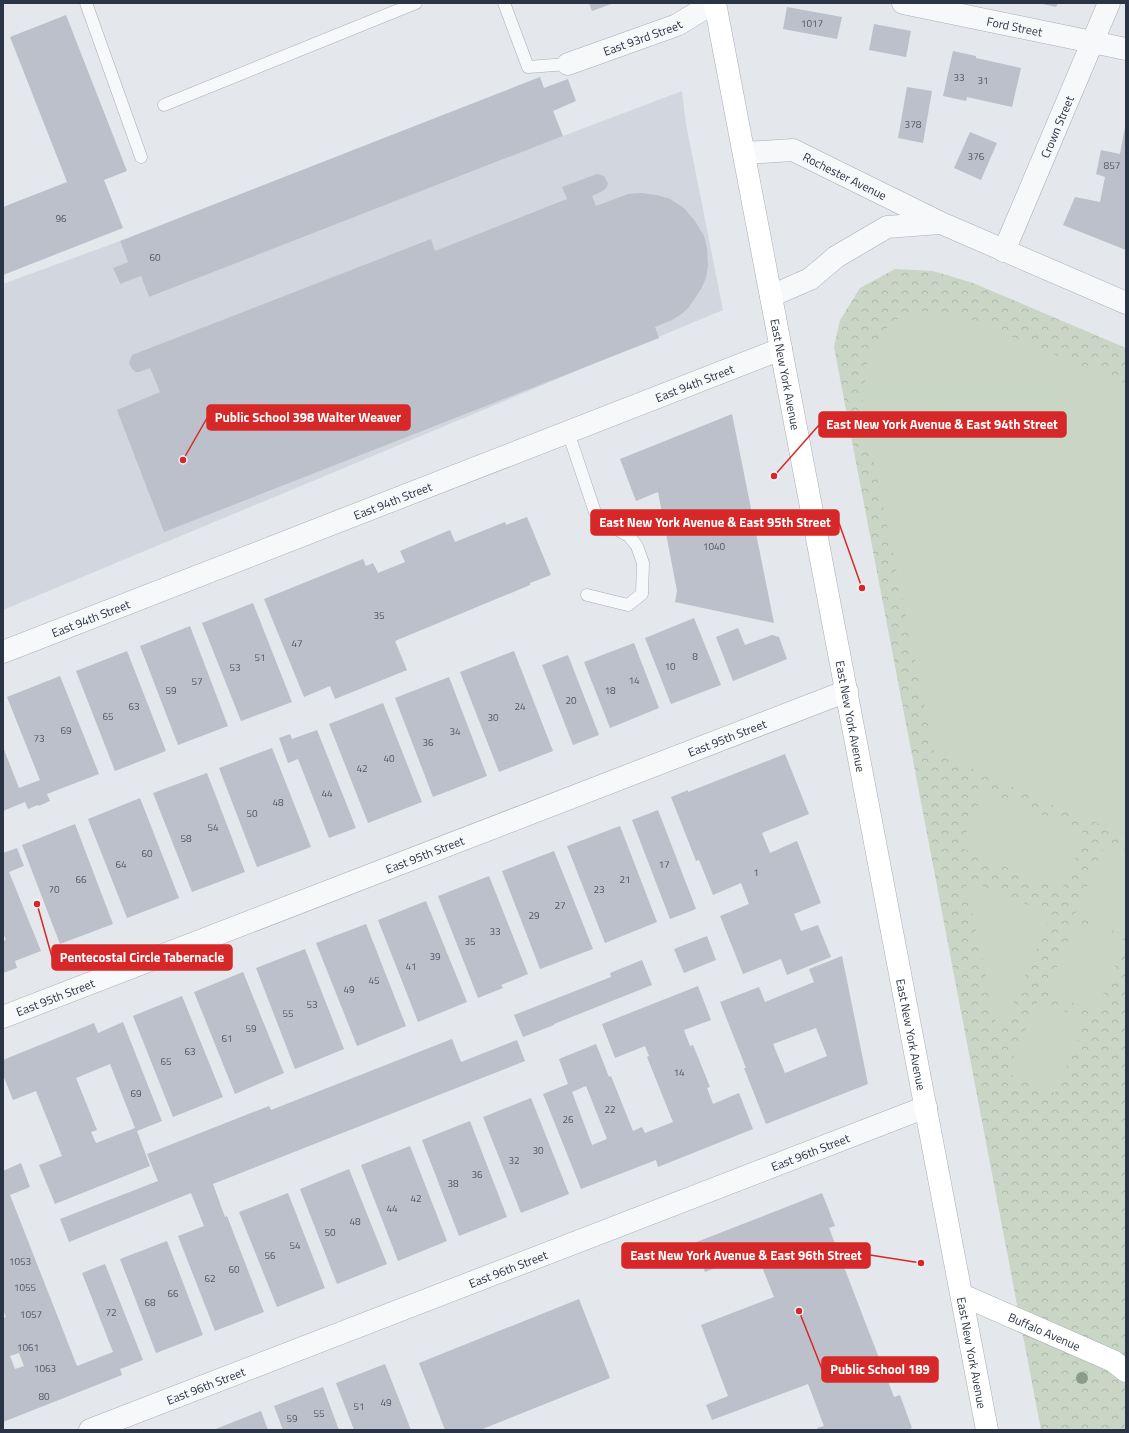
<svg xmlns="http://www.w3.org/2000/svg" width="1129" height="1433" font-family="'Titillium Web',sans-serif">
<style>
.built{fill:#d2d6de}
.park{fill:url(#park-crowns)}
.pitch{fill:#c9d6c5}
.building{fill:#bbc0ca;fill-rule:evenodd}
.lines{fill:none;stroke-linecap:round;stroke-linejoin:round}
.lane-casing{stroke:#a9aeb7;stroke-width:13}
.street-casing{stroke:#a9aeb7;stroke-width:23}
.secondary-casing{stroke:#a9aeb7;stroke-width:23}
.lane{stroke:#f7f8fa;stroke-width:12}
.street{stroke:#f7f8fa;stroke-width:22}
.secondary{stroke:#fff;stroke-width:22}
.tree{fill:#899d89}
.labels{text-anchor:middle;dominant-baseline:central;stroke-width:3;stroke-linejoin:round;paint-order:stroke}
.number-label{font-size:10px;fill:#4f5766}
.street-label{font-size:12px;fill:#2b3445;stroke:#f4f6f9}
.leader{fill:none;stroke:#d62828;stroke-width:1.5}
.callout-dot{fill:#d62828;stroke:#f4f6f9;stroke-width:1.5}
.callout{fill:#d62828;stroke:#d62828;stroke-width:1.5}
.callout-label{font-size:13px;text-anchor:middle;font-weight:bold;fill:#fff}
</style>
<defs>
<pattern id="park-crowns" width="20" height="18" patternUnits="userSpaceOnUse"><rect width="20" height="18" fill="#c9d6c5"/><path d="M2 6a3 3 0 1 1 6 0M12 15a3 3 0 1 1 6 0" fill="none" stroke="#adb8ab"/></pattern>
</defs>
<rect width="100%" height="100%" fill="#e4e7ec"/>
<path class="built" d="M 682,91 L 686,124 L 723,310 L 3,610 L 3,284 L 120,241 L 128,262 L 114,268 L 119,284 L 141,276 L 149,297 L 563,136 Z"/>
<path class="park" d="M 895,269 L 933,271 L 973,283 L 1126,348 L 1126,1430 L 1041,1430 L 834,347 L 840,320 L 860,288 Z"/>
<g class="pitch">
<path d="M 913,311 L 952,312 L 1126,384 L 1126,835 L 1058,807 L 934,751 L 862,405 L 868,358 L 890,323 Z"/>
<path d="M 984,790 L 1086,834 L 1061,891 L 960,847 Z"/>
<path d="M 1106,842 L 1126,850 L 1126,930 L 1124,935 L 1075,915 Z"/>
<path d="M 965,878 L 1051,915 L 999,1038 Z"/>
<path d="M 1076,921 L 1125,941 L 1096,1012 L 1047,992 Z"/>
<path d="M 1038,1000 L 1086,1020 L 1055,1093 L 1007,1073 Z"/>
</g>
<g class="building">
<path d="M 589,3 L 614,3 L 592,11 Z"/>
<path d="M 1038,3 L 1058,3 L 1056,7 Z"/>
<path d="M 787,7 L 842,17 L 837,39 L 783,29 Z"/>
<path d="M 66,15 L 127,171 L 104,180 L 123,228 L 3,275 L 3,207 L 67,182 L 10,37 Z"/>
<path d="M 874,24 L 911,31 L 906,57 L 869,50 Z"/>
<path d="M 953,51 L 976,56 L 976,58 L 1021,68 L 1012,107 L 967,97 L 966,101 L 943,96 Z"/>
<path d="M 540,77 L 544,88 L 568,79 L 576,101 L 553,111 L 563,136 L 149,297 L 141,276 L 120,284 L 113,268 L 128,262 L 120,241 Z"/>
<path d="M 907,87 L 932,91 L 923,143 L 898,138 Z"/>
<path d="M 1125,127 L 1126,127 L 1126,250 L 1063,225 L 1075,197 L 1100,202 L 1105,177 L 1096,174 L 1101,150 L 1120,154 Z"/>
<path d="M 970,132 L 997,143 L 981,180 L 954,168 Z"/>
<path d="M 597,174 L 604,176 L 608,183 L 607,187 L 603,191 L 592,196 L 596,206 L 628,194 L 641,193 L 657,195 L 670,199 L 684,208 L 695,221 L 704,236 L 707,248 L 708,265 L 706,278 L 701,289 L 689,307 L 683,313 L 672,320 L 655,327 L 659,338 L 164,532 L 117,410 L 160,392 L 150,368 L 139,372 L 136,372 L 132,369 L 129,363 L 132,355 L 431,239 L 435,251 L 567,199 L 562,187 Z"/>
<path d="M 732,414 L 774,623 L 675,602 L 677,591 L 658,492 L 636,501 L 620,459 Z"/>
<path d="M 527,517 L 551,575 L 530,583 L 530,585 L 395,641 L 407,670 L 335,699 L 330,686 L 304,697 L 264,599 L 363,559 L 366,566 L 373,563 L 378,573 L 405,562 L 400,551 L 450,530 L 455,542 L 505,522 L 506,525 Z"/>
<path d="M 253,603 L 292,702 L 241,721 L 202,623 Z"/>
<path d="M 694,618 L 721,685 L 671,704 L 645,638 Z"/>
<path d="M 190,626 L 228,726 L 178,745 L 140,646 Z"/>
<path d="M 738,628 L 745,645 L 772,635 L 779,637 L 787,659 L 733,681 L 716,637 Z"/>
<path d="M 634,643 L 659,708 L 610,728 L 584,662 Z"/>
<path d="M 127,651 L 166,751 L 115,771 L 76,671 Z"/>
<path d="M 514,651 L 553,751 L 499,772 L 460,672 Z"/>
<path d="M 568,655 L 599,735 L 573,745 L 542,665 Z"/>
<path d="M 60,676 L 99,774 L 47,794 L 50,801 L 39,806 L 38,805 L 28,809 L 25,802 L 3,811 L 3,747 L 19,788 L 40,780 L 7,697 Z"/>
<path d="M 449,677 L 487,776 L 433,797 L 395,698 Z"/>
<path d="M 383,703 L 422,802 L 368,823 L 329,724 Z"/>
<path d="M 317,730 L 356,828 L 329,838 L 298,759 L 288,763 L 279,738 L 290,734 L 292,739 Z"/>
<path d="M 272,748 L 311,847 L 257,867 L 219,768 Z"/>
<path d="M 785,754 L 809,814 L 762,833 L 770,853 L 797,841 L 821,903 L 794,914 L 801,931 L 818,925 L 831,957 L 787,975 L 781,959 L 743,974 L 720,916 L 749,904 L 741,883 L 713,895 L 699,860 L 696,861 L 671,797 L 688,790 L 688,792 Z"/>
<path d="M 207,773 L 245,872 L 192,892 L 153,793 Z"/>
<path d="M 140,798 L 179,898 L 127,918 L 88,819 Z"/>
<path d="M 658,810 L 696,909 L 670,919 L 632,820 Z"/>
<path d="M 75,824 L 113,924 L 60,944 L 22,845 Z"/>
<path d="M 620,826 L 657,922 L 605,943 L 567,846 Z"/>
<path d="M 17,848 L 24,866 L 9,872 L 41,951 L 15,961 L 17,968 L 3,973 L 3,941 L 6,940 L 3,932 L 3,853 Z"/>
<path d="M 554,851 L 593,949 L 540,969 L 502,871 Z"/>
<path d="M 489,876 L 528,974 L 501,985 L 503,988 L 478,998 L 438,896 Z"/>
<path d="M 426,901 L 467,1002 L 418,1022 L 378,920 Z"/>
<path d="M 366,924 L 406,1026 L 357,1046 L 316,943 Z"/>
<path d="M 707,936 L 716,960 L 684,973 L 674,949 Z"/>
<path d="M 305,949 L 344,1049 L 295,1069 L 256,968 Z"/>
<path d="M 842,956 L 868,1084 L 766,1124 L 744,1068 L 746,1068 L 720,1002 L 759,987 L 765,1002 L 814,982 L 809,969 ZM 816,1028 L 827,1056 L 785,1073 L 773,1044 Z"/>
<path d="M 642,960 L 652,985 L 554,1024 L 554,1025 L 523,1037 L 514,1015 L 611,977 L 610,973 Z"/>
<path d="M 243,972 L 284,1073 L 235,1094 L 194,992 Z"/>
<path d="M 698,986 L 711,1020 L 684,1030 L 690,1046 L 693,1045 L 710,1087 L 707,1088 L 713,1104 L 739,1093 L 753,1129 L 658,1167 L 656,1160 L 581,1189 L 543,1094 L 568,1084 L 559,1059 L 596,1044 L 609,1077 L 611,1076 L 633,1131 L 642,1127 L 645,1133 L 673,1122 L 647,1057 L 649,1056 L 645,1046 L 615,1058 L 602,1024 ZM 586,1086 L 607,1139 L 592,1145 L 572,1092 Z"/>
<path d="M 182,996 L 223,1097 L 173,1117 L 133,1016 Z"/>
<path d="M 123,1022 L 162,1121 L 137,1131 L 150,1166 L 55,1204 L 39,1165 L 62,1156 L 36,1091 L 13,1100 L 3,1075 L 3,1060 L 94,1023 L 98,1033 ZM 110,1064 L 135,1128 L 96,1143 L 91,1132 L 97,1130 L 76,1078 Z"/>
<path d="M 452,1039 L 461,1062 L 517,1040 L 525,1061 L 213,1184 L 225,1217 L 227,1216 L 264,1312 L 215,1331 L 178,1236 L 204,1226 L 191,1193 L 69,1242 L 60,1219 L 158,1181 L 147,1154 L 269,1106 L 271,1110 Z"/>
<path d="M 531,1098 L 569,1194 L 521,1213 L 483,1117 Z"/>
<path d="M 470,1121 L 507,1217 L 459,1236 L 422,1140 Z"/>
<path d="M 410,1146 L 447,1241 L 398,1261 L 361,1165 Z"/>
<path d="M 21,1163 L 30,1187 L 10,1195 L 77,1366 L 113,1352 L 82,1273 L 105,1264 L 143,1360 L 120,1369 L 122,1375 L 3,1422 L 3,1318 L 6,1317 L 3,1310 L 3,1171 ZM 19,1353 L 24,1366 L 15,1369 L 10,1356 Z"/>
<path d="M 349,1169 L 387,1264 L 337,1284 L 300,1189 Z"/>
<path d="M 288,1193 L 325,1288 L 277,1307 L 239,1212 Z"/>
<path d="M 822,1193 L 835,1226 L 829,1228 L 894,1397 L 900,1395 L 912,1428 L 907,1430 L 818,1430 L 817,1428 L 824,1426 L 808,1384 L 712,1420 L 706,1405 L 728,1396 L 701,1325 L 774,1297 L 757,1254 L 751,1257 L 750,1254 L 705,1272 L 694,1243 Z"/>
<path d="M 167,1241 L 203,1335 L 156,1353 L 120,1259 Z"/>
<path d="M 579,1299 L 610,1378 L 480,1430 L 445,1430 L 419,1363 Z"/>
<path d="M 385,1364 L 411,1430 L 354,1430 L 336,1383 Z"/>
<path d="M 323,1387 L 339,1430 L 283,1430 L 274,1406 Z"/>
<path d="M 261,1411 L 268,1430 L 213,1430 Z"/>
</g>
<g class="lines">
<defs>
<g id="lane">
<path d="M 86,3 L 141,157"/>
<path d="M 504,3 L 528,67 L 568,64"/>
<path d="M 164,105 L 416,3"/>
<path d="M 568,432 L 595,512 L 600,520 L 629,536 L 637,546 L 643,563 L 642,594 L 628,605 L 587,595"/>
</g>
<g id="street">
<path id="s1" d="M 903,3 L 1126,49"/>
<path id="s2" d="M 568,64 L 677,25 L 713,3"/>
<path id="s3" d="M 744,153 L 793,150 L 941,223 L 1126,303"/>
<path id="s4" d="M 1004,251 L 1109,3"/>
<path d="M 771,296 L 810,279 L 836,257 L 887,227 L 940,223"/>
<path id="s5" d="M 3,652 L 781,349"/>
<path id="s6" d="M 3,1017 L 847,691"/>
<path id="s7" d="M 90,1430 L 926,1107"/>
</g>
<g id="secondary">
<path id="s8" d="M 715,3 L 987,1430"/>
<path id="s9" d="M 962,1295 L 1113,1361 L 1126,1371"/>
</g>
</defs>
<use href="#lane" class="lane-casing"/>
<use href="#street" class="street-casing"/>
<use href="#secondary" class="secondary-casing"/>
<use href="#lane" class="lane"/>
<use href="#street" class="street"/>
<use href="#secondary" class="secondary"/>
</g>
<circle class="tree" cx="1082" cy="1378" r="6"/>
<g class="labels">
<g class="number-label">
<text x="812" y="23">1017</text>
<text x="959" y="77">33</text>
<text x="983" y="80">31</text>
<text x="913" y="124">378</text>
<text x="976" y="156">376</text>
<text x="1112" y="165">857</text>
<text x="61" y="218">96</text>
<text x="155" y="257">60</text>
<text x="714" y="546">1040</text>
<text x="379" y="615">35</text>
<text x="297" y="643">47</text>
<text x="695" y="656">8</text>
<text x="260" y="657">51</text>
<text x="670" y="666">10</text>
<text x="235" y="667">53</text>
<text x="634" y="680">14</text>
<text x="197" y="681">57</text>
<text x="171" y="690">59</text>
<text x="610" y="690">18</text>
<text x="571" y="700">20</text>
<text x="134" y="706">63</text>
<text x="520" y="706">24</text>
<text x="108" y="716">65</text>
<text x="493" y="717">30</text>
<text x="66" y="730">69</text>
<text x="455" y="731">34</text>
<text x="39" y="738">73</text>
<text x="428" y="742">36</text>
<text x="389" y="758">40</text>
<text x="362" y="768">42</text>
<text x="327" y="793">44</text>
<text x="278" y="802">48</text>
<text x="252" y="813">50</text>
<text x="213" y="827">54</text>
<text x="186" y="838">58</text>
<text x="147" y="853">60</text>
<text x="121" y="864">64</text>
<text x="664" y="864">17</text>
<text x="756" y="872">1</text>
<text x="81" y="879">66</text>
<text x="625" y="879">21</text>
<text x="54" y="889">70</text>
<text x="599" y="889">23</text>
<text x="560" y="905">27</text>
<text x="534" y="915">29</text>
<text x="495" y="931">33</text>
<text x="470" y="941">35</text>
<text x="435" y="956">39</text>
<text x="411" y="966">41</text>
<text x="374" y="980">45</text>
<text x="349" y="989">49</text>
<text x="312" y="1004">53</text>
<text x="288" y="1013">55</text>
<text x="251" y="1028">59</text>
<text x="227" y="1038">61</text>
<text x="190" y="1051">63</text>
<text x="166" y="1061">65</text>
<text x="679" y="1072">14</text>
<text x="136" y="1093">69</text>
<text x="610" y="1109">22</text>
<text x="568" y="1119">26</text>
<text x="538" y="1150">30</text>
<text x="514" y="1160">32</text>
<text x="477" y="1174">36</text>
<text x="453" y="1183">38</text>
<text x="416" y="1198">42</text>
<text x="392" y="1208">44</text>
<text x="355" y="1221">48</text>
<text x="330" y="1232">50</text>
<text x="295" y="1245">54</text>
<text x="270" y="1255">56</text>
<text x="20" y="1261">1053</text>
<text x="234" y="1269">60</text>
<text x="210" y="1278">62</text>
<text x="25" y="1287">1055</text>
<text x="173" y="1293">66</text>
<text x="150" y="1302">68</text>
<text x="111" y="1312">72</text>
<text x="31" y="1314">1057</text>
<text x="28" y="1347">1061</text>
<text x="45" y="1368">1063</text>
<text x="44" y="1396">80</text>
<text x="386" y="1402">49</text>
<text x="359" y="1406">51</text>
<text x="319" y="1413">55</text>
<text x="292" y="1418">59</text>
</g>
<g class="street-label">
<text stroke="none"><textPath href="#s1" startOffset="114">Ford Street</textPath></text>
<text stroke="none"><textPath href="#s2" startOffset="79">East 93rd Street</textPath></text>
<text stroke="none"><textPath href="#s4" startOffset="135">Crown Street</textPath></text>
<text stroke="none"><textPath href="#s3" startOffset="107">Rochester Avenue</textPath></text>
<text stroke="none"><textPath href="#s8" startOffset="378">East New York Avenue</textPath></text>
<text stroke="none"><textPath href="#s5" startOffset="742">East 94th Street</textPath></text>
<text stroke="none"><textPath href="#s5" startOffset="418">East 94th Street</textPath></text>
<text stroke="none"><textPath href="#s5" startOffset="94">East 94th Street</textPath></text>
<text stroke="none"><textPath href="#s8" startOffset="726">East New York Avenue</textPath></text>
<text stroke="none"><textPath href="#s6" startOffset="776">East 95th Street</textPath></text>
<text stroke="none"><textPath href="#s6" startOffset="452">East 95th Street</textPath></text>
<text stroke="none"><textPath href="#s6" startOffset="56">East 95th Street</textPath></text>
<text stroke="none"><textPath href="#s8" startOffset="1050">East New York Avenue</textPath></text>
<text stroke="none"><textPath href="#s7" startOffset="772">East 96th Street</textPath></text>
<text stroke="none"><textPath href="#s7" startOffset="448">East 96th Street</textPath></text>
<text stroke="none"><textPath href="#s9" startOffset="90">Buffalo Avenue</textPath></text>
<text stroke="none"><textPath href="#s8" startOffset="1374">East New York Avenue</textPath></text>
<text stroke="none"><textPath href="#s7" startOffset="124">East 96th Street</textPath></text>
</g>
</g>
<path class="leader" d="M183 460L207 418M774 476L819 425M862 588L839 523M37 904L52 957M921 1263L870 1255M799 1311L822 1369"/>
<g class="callout-dot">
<circle cx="183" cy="460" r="4"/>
<circle cx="774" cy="476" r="4"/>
<circle cx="862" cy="588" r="4"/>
<circle cx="37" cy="904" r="4"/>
<circle cx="921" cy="1263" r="4"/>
<circle cx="799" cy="1311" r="4"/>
</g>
<g class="callout">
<rect x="207" y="405" width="203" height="25" rx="4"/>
<rect x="819" y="412" width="247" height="25" rx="4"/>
<rect x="591" y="510" width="248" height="25" rx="4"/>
<rect x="52" y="945" width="180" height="25" rx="4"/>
<rect x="622" y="1243" width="248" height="25" rx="4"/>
<rect x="822" y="1357" width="116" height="25" rx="4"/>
</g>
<g class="callout-label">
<text x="308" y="422">Public School 398 Walter Weaver</text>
<text x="942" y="429">East New York Avenue &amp; East 94th Street</text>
<text x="715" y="527">East New York Avenue &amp; East 95th Street</text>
<text x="142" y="962">Pentecostal Circle Tabernacle</text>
<text x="746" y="1260">East New York Avenue &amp; East 96th Street</text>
<text x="880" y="1374">Public School 189</text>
</g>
<rect width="1129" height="1433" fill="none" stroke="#2b3445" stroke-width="8"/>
</svg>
